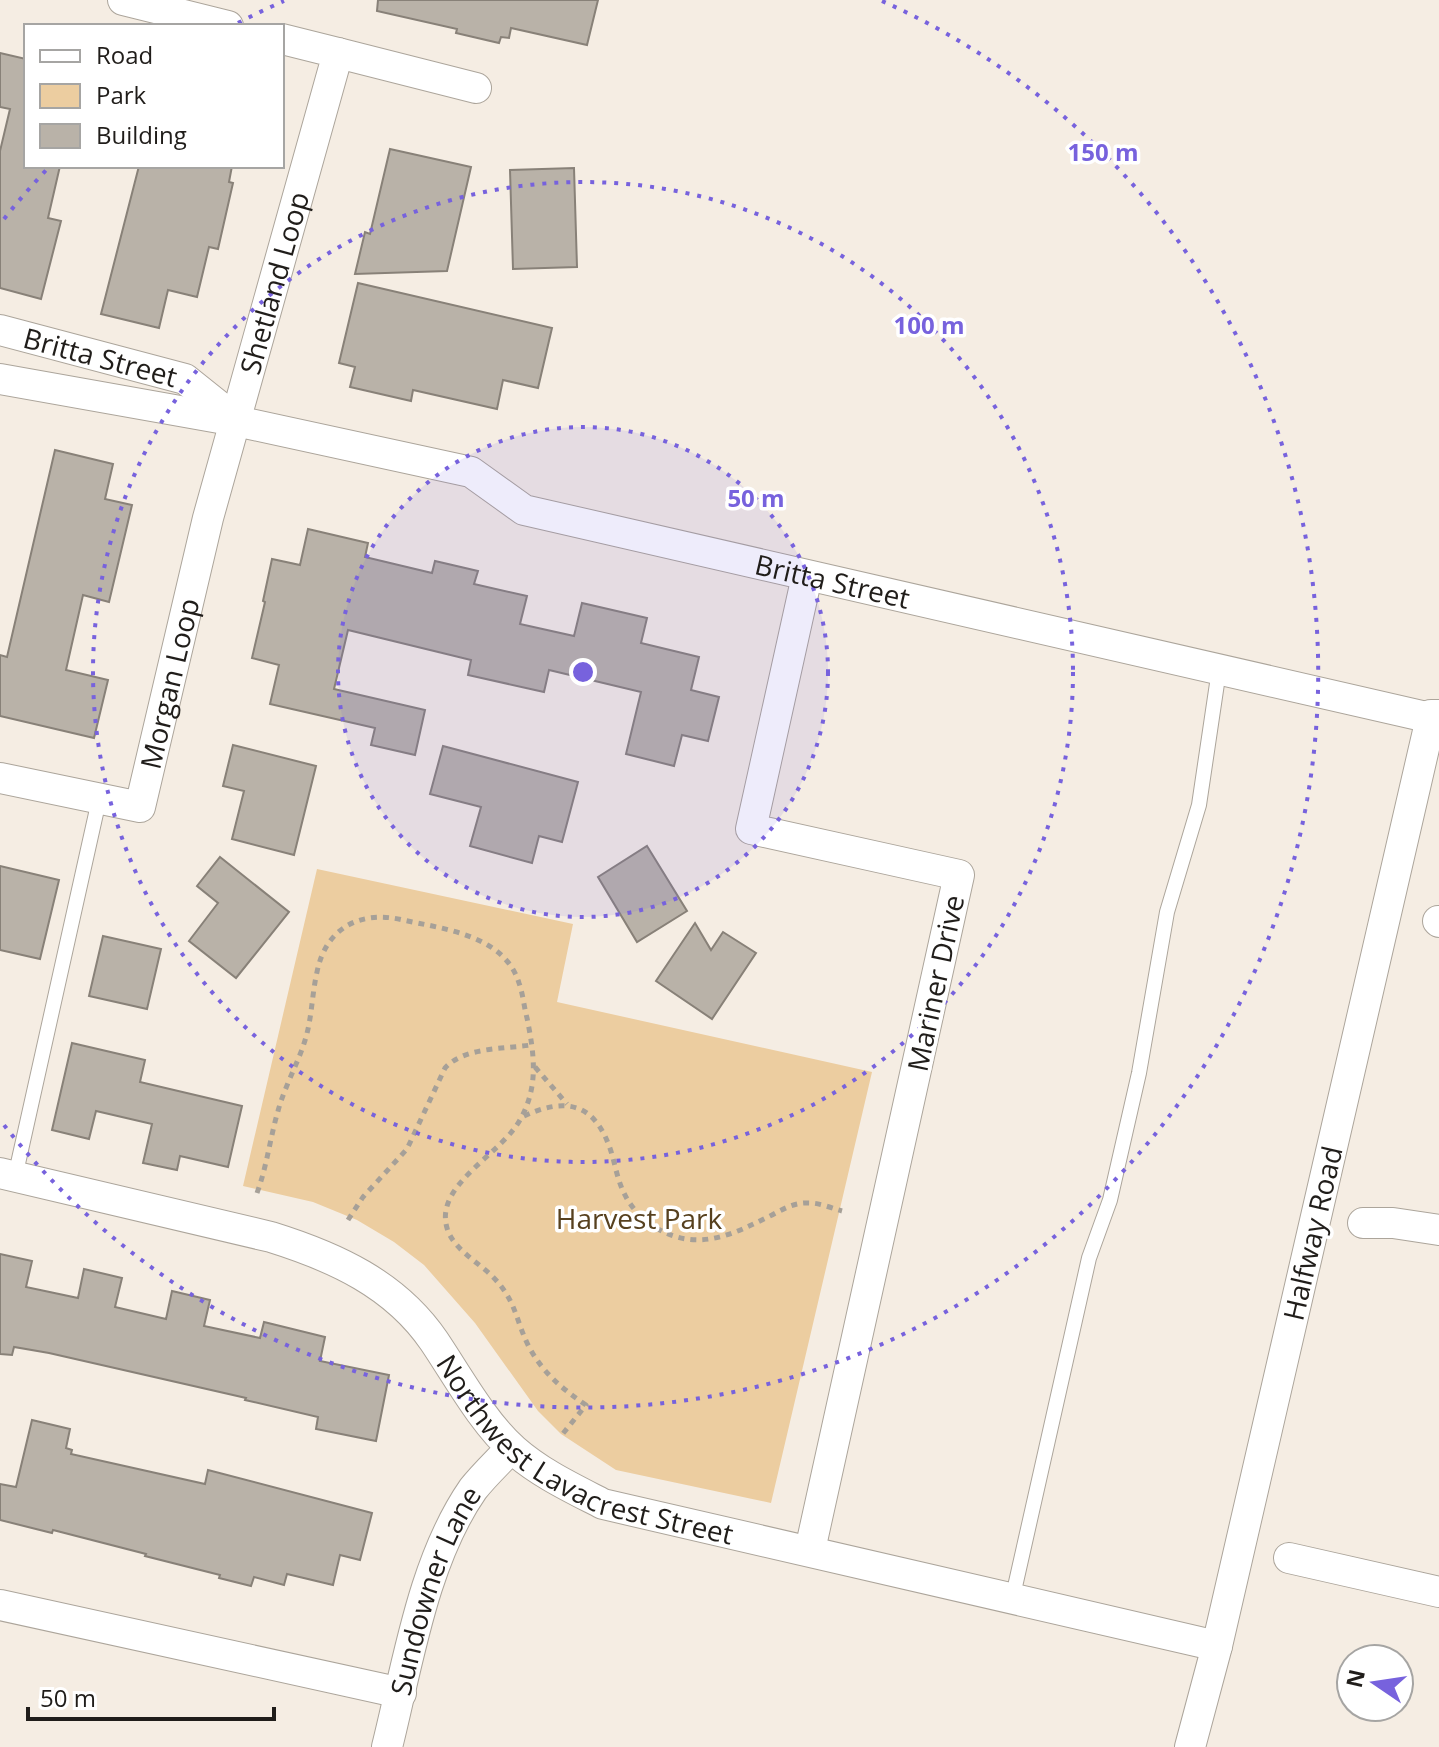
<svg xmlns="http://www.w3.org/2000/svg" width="1439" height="1747" font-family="'Open Sans',sans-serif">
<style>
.green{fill:#eccda0}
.building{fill:#b9b2a8;stroke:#888178;stroke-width:2}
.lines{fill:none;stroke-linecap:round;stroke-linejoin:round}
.service-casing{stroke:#aca59b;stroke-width:16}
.minor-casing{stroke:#aca59b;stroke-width:32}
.tertiary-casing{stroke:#aca59b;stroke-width:38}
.path{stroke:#a6a098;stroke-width:5;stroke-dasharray:6 6;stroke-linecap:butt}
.service{stroke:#fff;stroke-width:14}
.minor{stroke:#fff;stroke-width:30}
.tertiary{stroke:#fff;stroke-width:36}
.ring{fill:none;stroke:#7762dd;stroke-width:4;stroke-dasharray:4 8}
.labels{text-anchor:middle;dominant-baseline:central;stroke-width:7;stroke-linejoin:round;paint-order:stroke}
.street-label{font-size:28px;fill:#201d1a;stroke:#fff}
.park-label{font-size:28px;fill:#57411f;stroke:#fff}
.centre{fill:#7762dd;stroke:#fff;stroke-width:4}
.ring-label{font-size:24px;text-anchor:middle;font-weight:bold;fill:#7762dd;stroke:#fff;stroke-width:7;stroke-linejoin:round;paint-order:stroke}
</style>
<rect width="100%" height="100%" fill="#f5ede3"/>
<path class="green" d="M 317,869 L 573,924 L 557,1002 L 872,1072 L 771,1503 L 616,1470 L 561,1434 L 538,1411 L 475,1323 L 424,1265 L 394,1242 L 357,1220 L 313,1202 L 243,1186 Z"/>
<g class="building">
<path d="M 378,0 L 598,0 L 587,45 L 511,28 L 509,38 L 501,37 L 499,43 L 456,33 L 457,29 L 377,11 Z"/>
<path d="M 0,53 L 26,59 L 26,166 L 60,166 L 48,218 L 61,221 L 41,299 L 0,288 L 0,151 L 10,109 L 0,107 Z"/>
<path d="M 390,149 L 471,167 L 447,271 L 355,274 L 365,232 L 370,234 Z"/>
<path d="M 139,166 L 232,166 L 229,182 L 233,183 L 218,249 L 209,247 L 197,297 L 168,290 L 159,328 L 101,314 Z"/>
<path d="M 574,168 L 577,267 L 513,269 L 510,170 Z"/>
<path d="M 358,283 L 552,328 L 538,388 L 503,380 L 497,409 L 413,390 L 411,401 L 350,387 L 355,367 L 339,363 Z"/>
<path d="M 55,450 L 113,464 L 105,499 L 132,505 L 109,602 L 83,595 L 66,670 L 108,680 L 94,738 L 0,716 L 0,655 L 7,657 Z"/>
<path d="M 308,529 L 368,543 L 365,557 L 432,573 L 435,561 L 478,571 L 474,584 L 527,596 L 520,624 L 574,636 L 582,603 L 647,618 L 641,643 L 699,657 L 691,690 L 719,697 L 708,741 L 682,735 L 674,766 L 626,754 L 641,692 L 549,670 L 544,692 L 468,675 L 471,660 L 348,630 L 334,689 L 425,710 L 415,755 L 371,745 L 375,728 L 270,704 L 279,665 L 252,658 L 265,602 L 263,601 L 272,559 L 300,565 Z"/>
<path d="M 233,745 L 316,766 L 294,855 L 232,839 L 244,791 L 223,786 Z"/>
<path d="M 443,746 L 578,782 L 562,842 L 539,836 L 532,863 L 470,846 L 481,807 L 430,794 Z"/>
<path d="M 647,846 L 687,911 L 637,942 L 598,877 Z"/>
<path d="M 220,857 L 289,912 L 236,978 L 189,941 L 218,903 L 197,886 Z"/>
<path d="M 0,866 L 59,880 L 40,959 L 0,950 Z"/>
<path d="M 695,923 L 711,950 L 723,932 L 756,953 L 712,1019 L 656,981 Z"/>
<path d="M 103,936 L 161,949 L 147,1009 L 89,996 Z"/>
<path d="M 72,1043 L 145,1060 L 140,1082 L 242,1106 L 228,1167 L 180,1156 L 177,1170 L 143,1163 L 152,1124 L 96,1111 L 89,1139 L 52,1130 Z"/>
<path d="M 0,1254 L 32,1261 L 26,1287 L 78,1298 L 84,1269 L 122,1278 L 115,1307 L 166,1319 L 172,1291 L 210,1300 L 204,1326 L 260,1338 L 264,1322 L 325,1337 L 320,1361 L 389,1375 L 376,1441 L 316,1429 L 318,1417 L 245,1400 L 246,1398 L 49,1353 L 14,1347 L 12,1355 L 0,1354 Z"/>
<path d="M 32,1420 L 70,1429 L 66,1448 L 72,1450 L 71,1454 L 205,1484 L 208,1470 L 372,1513 L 360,1560 L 340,1555 L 333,1585 L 287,1574 L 284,1585 L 254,1577 L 251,1586 L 219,1578 L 220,1575 L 145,1556 L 146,1554 L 53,1530 L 52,1533 L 0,1520 L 0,1484 L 16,1487 Z"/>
</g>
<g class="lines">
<defs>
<g id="service">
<path d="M 15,1177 L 99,800"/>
<path d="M 1012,1600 L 1089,1258 L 1110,1200 L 1139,1073 L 1167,912 L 1199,805 L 1219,670"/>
</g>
<g id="minor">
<path d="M 123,0 L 228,26"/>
<path d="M 338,53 L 476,88"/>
<path id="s1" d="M 0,330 L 185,379 L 235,419"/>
<path id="s2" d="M 0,379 L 236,421 L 471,472 L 524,510 L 1431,718 L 1217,1646 L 1190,1747"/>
<path d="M 807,576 L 751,829 L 959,875 L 810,1550"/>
<path id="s3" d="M 0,778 L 140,807 L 208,518 L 338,53 L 282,39"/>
<path d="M 1438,921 L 1439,922"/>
<path id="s4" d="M 0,1173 L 271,1237 C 335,1257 395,1284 434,1341 C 457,1375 483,1423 514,1450 C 540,1473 572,1488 603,1504 L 1217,1646"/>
<path d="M 1363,1223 L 1393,1223 L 1439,1230"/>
<path d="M 1289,1558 L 1439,1592"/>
<path d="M 0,1605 L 401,1693"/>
<path id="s5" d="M 387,1747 C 408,1663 423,1561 473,1489 C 484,1475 499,1461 511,1448"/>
</g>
<path id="tertiary" d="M 1431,718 L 1439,718"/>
</defs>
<use href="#service" class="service-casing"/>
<use href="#minor" class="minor-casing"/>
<use href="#tertiary" class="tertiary-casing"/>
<g class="path">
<path d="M 535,1067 L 567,1104"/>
<path d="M 524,1116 C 561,1099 591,1100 608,1143 C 615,1160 616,1178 625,1195 C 632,1209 644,1221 658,1229 C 699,1252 734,1234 772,1215 C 783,1209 794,1203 806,1203 C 818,1202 831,1208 842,1211"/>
<path d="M 257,1193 C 267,1166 270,1138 278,1111 C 285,1085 299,1062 306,1037 C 312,1016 312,994 317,972 C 326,927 361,910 403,920 C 444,929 504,935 519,983 C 523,994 524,1007 527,1018 C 534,1053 539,1085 521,1118 C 503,1154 434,1184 447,1228 C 453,1249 478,1262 492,1276 C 516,1300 515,1318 528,1345 C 542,1372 561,1388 586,1405 L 561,1436"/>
<path d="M 348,1220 L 363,1197 L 407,1149 L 445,1068 C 464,1047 504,1049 531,1045"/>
</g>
<use href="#service" class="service"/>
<use href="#minor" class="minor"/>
<use href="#tertiary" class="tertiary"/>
</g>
<circle cx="583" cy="672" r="245" fill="#7762dd" fill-opacity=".12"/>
<g class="ring">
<circle cx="583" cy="672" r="245"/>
<circle cx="583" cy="672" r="490"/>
<path d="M4 219A735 735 0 0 1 50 166M238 23A735 735 0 0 1 284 1M882 1A735 735 0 1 1 4 1125"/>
</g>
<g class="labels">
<g class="street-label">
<text stroke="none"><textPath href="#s3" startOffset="684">Shetland Loop</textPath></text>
<text stroke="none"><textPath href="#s1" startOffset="104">Britta Street</textPath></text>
<text stroke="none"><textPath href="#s2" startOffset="862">Britta Street</textPath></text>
<text stroke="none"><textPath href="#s3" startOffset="270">Morgan Loop</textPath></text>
<text transform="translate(935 983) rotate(-78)">Mariner Drive</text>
<text transform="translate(1312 1233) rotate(-77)">Halfway Road</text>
<text stroke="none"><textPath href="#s4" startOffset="672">Northwest Lavacrest Street</textPath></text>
<text stroke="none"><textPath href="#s5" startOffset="164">Sundowner Lane</textPath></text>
</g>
<g class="park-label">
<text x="639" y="1218">Harvest Park</text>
</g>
</g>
<circle cx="583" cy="672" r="12" class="centre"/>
<g class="ring-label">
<text x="1103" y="161">150 m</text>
<text x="929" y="334">100 m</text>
<text x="756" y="507">50 m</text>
</g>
<rect x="24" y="24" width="260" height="144" fill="#ffffff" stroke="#a6a5a3" stroke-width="2"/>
<rect x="40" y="50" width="40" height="12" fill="#ffffff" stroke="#a6a5a3" stroke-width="2"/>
<text x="96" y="64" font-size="24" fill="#201d1a">Road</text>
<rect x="40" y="84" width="40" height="24" fill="#eccda0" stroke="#a6a5a3" stroke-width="2"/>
<text x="96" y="104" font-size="24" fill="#201d1a">Park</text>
<rect x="40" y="124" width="40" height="24" fill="#b9b2a8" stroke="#a6a5a3" stroke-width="2"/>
<text x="96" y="144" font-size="24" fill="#201d1a">Building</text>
<g transform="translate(1375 1683) rotate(283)"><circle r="38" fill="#ffffff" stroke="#a6a5a3" stroke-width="2"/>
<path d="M0-6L14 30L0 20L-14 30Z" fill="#7762dd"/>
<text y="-12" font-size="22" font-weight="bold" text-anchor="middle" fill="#201d1a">N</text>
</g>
<path d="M28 1707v12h246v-12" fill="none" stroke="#201d1a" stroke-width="4"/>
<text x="40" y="1707" font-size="24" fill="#201d1a" stroke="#ffffff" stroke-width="6" paint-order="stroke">50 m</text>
</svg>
